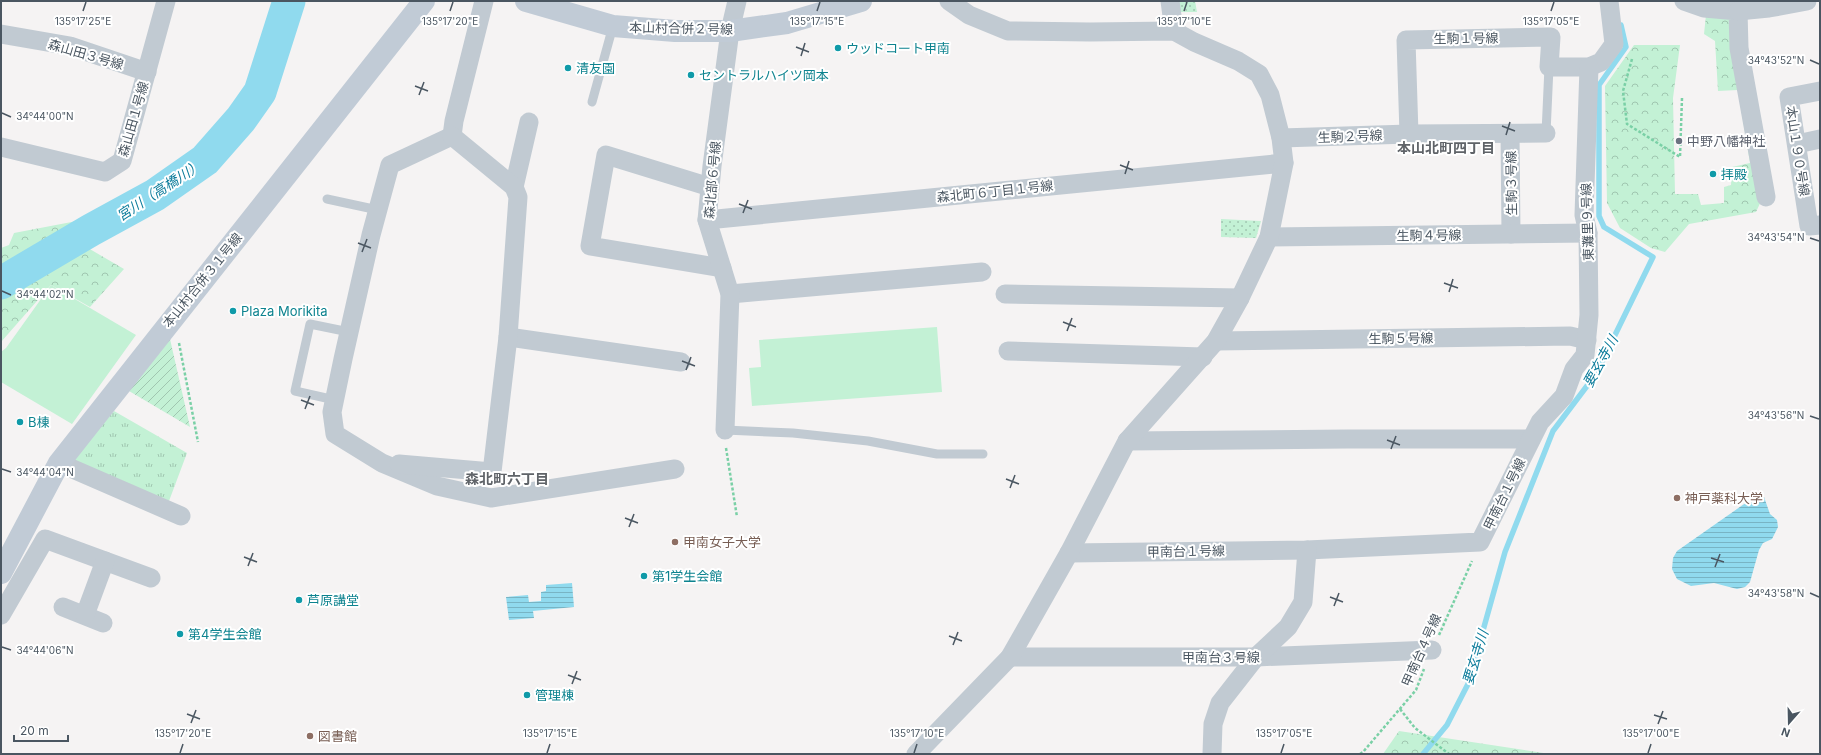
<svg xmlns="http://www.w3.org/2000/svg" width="1821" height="755" font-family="Inter,'Noto Sans JP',sans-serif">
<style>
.grass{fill:url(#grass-tufts)}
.forest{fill:url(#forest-crowns)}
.park{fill:url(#park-dots)}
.garden{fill:url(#garden-furrows)}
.pitch{fill:#c3f1d5}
.water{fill:url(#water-rules)}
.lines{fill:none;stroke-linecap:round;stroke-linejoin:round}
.stream{stroke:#90daee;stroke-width:5.5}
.river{stroke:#90daee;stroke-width:33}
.path{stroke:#7ad0a6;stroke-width:2.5;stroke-dasharray:3 2;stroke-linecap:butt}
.lane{stroke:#c1cad2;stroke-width:9}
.street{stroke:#c1cad2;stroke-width:19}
.secondary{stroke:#c1cbd6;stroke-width:22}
.ticks{fill:none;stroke:#4a5661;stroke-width:1.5}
.culture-dot{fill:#0f9aa8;stroke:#fff;stroke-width:1.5}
.worship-dot{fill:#6b7280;stroke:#fff;stroke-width:1.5}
.education-dot{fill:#8d6e63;stroke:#fff;stroke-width:1.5}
.labels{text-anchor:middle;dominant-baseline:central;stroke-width:4;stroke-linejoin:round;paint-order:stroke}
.street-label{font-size:13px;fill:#4a5661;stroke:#fff}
.culture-label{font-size:13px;fill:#0d838f;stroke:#fff;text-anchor:start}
.worship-label{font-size:13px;fill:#5b616d;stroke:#fff;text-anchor:start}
.education-label{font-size:13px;fill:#785e54;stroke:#fff;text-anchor:start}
.neighbourhood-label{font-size:14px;font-weight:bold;fill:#5f6368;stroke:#fff}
.water-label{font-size:14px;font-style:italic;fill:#0c7c9b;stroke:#fff}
.ticks-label{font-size:10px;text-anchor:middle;fill:#4a5661;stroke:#fff;stroke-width:4;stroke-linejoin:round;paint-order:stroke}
</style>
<defs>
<pattern id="grass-tufts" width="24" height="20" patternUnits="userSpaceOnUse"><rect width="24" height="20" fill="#c3f1d5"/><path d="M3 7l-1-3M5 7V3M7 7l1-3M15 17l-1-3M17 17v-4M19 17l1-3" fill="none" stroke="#a0c6b0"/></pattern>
<pattern id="forest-crowns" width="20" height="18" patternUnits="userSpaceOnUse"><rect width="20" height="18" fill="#c3f1d5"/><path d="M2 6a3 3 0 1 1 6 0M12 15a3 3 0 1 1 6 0" fill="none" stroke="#a0c6b0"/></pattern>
<pattern id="park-dots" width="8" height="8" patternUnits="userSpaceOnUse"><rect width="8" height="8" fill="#c3f1d5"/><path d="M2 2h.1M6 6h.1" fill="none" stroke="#a0c6b0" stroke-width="1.8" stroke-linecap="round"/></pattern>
<pattern id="garden-furrows" width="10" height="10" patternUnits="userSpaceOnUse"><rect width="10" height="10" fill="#c3f1d5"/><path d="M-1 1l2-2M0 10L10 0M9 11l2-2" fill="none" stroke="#a0c6b0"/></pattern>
<pattern id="water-rules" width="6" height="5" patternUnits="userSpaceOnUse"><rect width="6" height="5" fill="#90daee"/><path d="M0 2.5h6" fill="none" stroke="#78b4c4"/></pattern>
</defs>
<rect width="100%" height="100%" fill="#f5f3f3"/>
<path class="grass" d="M 114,411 L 187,453 L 169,501 L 71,460 Z"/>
<g class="forest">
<path d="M 1706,15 L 1734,16 L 1763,197 L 1756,212 L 1689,224 L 1665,252 L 1651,248 L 1620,228 L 1607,203 L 1605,86 L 1634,45 L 1680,45 L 1673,98 L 1675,194 L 1698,194 L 1701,205 L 1724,203 L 1724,187 L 1731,185 L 1732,167 L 1750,163 L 1738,90 L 1718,91 L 1715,41 L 1704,34 Z"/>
<path d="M 153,182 L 164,193 L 88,248 L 124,269 L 90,307 L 51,285 L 1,342 L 1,248 L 9,245 L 14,233 L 82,220 L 128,201 Z"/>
<path d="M 1399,731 L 1550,754 L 1383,754 Z"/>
</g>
<g class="park">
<path d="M 1175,1 L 1195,1 L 1197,12 L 1176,12 Z"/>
<path d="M 1221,219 L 1261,221 L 1256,238 L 1221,237 Z"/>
</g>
<path class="garden" d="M 170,339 L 190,427 L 129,391 Z"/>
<g class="pitch">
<path d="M 51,285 L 136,335 L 72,424 L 1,382 L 1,352 L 6,348 Z"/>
<path d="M 937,327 L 942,392 L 752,406 L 749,368 L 761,367 L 759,340 Z"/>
</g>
<g class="water">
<path d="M 1757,495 L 1764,497 L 1770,514 L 1777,520 L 1778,527 L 1772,539 L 1763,543 L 1759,550 L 1750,582 L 1745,587 L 1737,589 L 1714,583 L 1691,586 L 1677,579 L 1672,569 L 1673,558 L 1677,551 Z"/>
<path d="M 572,583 L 574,607 L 533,611 L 534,618 L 509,620 L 506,597 L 528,595 L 529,602 L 541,601 L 541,592 L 546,591 L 546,585 Z"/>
</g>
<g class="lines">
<path class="stream" d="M 1423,754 L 1447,725 L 1468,684 L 1505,552 L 1553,431 L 1596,374 L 1653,257 L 1604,227 L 1599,216 L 1599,85 L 1626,47 L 1621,25"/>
<path class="river" d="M 1,283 L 91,230 L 155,195 L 205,160 L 241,119 L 260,92 L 289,1"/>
<g class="path">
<path d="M 1632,59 L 1623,91 L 1627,124 L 1680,157 L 1682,98"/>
<path d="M 179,343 L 198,442"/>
<path d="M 726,448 L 737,517"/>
<path d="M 1439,635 L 1472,561"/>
<path d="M 1400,709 L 1415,728 L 1449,754"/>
<path d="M 1360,754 L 1363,752 L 1416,690 L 1424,669"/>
</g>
<g class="lane">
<path d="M 592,102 L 613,26"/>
<path d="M 1546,133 L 1549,67"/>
<path d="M 327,199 L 378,210"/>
<path d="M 335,400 L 295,391 L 310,324 L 349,332"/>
<path d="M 725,430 L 793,433 L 868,441 L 937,454 L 983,454"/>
</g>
<g class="street">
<path d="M 1170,1 L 1174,31"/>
<path d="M 1684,1 L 1704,8 L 1738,11 L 1739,48 L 1766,197"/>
<path d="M 1738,11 L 1769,8 L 1807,1"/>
<path d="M 1,34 L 70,46 L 147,72"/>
<path d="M 1820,91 L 1789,97 L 1809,226 L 1820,225"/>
<path d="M 1510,133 L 1511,234"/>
<path d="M 1409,134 L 1406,40 L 1551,37 L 1549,67 L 1589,67 L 1601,62 L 1614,44 L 1609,1"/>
<path d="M 452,136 L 390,165 L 371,235 L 343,359 L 332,412 L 335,434 L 382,463 L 437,486 L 491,498 L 675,469"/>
<path d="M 452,136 L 454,121 L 484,1"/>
<path d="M 1281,138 L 1409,134 L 1546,133"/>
<path d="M 1797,144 L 1820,139"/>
<path d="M 1,147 L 105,172 L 122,161 L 166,1"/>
<path d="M 514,187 L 529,122"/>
<path d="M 710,187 L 606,155 L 590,246 L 722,268"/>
<path d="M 707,220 L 1284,163"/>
<path d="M 1269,237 L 1588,233"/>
<path d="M 730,294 L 982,272"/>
<path d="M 1005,294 L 1240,298"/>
<path d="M 508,337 L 681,362"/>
<path d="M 1216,341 L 1570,336 L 1587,340"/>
<path d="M 1008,351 L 1203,357"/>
<path d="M 725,430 L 730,294 L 707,220 L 712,166 L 730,31 L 737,1"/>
<path d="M 1127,441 L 1347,439 L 1531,439"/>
<path d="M 59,463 L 181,516"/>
<path d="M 399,464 L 492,472 L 508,337 L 518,197 L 514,187 L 452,136"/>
<path d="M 1069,553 L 1307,550 L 1480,542 L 1540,422 L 1564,396 L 1574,369 L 1585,355 L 1589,315 L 1588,233 L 1584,215 L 1589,67"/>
<path d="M 63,607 L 103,623"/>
<path d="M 1,615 L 45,539 L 151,578"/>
<path d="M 85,615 L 105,561"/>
<path d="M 1010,657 L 1256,657 L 1432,650"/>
<path d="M 916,754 L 1010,657 L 1069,553 L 1127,441 L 1216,341 L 1240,298 L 1269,237 L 1284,163 L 1281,138 L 1270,95 L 1259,74 L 1238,61 L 1194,42 L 1174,31 L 1090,32 L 1008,31 L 969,15 L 949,1"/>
<path d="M 1212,754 L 1213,724 L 1220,703 L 1256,657 L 1288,627 L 1303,602 L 1307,550"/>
</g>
<g class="secondary">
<path d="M 526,1 L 613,26 L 675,31 L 730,31 L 787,23 L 861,1"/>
<path d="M 1,573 L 59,463 L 424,1"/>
</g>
</g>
<path class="ticks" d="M 83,11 L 86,2M 450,11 L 453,2M 817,11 L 820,2M 1184,11 L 1187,2M 1551,11 L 1554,2M 796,47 L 809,52M 801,56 L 805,43M 1810,60 L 1819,64M 415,86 L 428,91M 419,95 L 424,82M 2,113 L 11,117M 1502,126 L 1515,131M 1506,135 L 1510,122M 1120,165 L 1133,170M 1125,174 L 1129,161M 739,204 L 752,209M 743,213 L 748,200M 1810,238 L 1819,241M 358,243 L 371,248M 362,252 L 367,239M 1444,283 L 1458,288M 2,291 L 11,295M 1449,292 L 1453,279M 1063,322 L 1076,327M 1067,331 L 1072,318M 682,361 L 695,366M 686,370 L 691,357M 301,400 L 314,405M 305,409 L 310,396M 1810,416 L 1819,419M 1387,440 L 1400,445M 1391,449 L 1396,436M 2,469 L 11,472M 1006,479 L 1019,484M 1010,488 L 1015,475M 625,518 L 638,523M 629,527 L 634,514M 244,557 L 257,562M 1711,558 L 1724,562M 248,566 L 253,553M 1715,567 L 1720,554M 1810,593 L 1819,597M 1330,597 L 1343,602M 1334,606 L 1339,593M 949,636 L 962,641M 953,645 L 958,632M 2,647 L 11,650M 568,675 L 581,680M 572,684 L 577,671M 187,714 L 200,719M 1654,715 L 1667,719M 191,723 L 196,710M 1658,724 L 1663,711M 180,753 L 183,744M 547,753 L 550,744M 914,753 L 917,744M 1281,753 L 1284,744M 1648,753 L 1651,744"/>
<g class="culture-dot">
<circle cx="838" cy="48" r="4"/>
<circle cx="568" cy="68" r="4"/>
<circle cx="691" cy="75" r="4"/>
<circle cx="1713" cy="174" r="4"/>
<circle cx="233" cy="311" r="4"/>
<circle cx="20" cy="422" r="4"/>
<circle cx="644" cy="576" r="4"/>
<circle cx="299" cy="600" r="4"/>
<circle cx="180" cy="634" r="4"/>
<circle cx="527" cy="695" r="4"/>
</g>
<circle class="worship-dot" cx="1679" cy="141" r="4"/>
<g class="education-dot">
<circle cx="1677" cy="498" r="4"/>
<circle cx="675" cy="542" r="4"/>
<circle cx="310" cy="736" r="4"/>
</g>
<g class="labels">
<g class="street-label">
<text transform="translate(681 28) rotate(1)">本山村合併２号線</text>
<text transform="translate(1466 38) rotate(-1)">生駒１号線</text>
<text transform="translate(86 54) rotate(16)">森山田３号線</text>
<text transform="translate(133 119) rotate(-74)">森山田１号線</text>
<text transform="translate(1350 136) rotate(-2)">生駒２号線</text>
<text transform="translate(1798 151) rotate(81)">本山１９０号線</text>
<text transform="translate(712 180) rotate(-85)">森北部６号線</text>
<text transform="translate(1511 183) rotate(-91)">生駒３号線</text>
<text transform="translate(995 191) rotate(-6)">森北町６丁目１号線</text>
<text transform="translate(1587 222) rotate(-92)">東灘里９号線</text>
<text transform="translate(1429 235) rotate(-1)">生駒４号線</text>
<text transform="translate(202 280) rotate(-51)">本山村合併３１号線</text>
<text transform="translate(1401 338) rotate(-1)">生駒５号線</text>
<text transform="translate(1504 494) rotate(-64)">甲南台１号線</text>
<text transform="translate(1186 551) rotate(-1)">甲南台１号線</text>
<text transform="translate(1421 650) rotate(-66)">甲南台４号線</text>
<text x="1221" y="657">甲南台３号線</text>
</g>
<g class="culture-label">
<text x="846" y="48">ウッドコート甲南</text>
<text x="576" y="68">清友園</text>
<text x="699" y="75">セントラルハイツ岡本</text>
<text x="1721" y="174">拝殿</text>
<text x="241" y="311">Plaza Morikita</text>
<text x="28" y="422">B棟</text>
<text x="652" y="576">第1学生会館</text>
<text x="307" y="600">芦原講堂</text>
<text x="188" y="634">第4学生会館</text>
<text x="535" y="695">管理棟</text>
</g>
<g class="worship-label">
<text x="1687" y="141">中野八幡神社</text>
</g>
<g class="education-label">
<text x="1685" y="498">神戸薬科大学</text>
<text x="683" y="542">甲南女子大学</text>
<text x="318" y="736">図書館</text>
</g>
<g class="neighbourhood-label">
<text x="1446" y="147">本山北町四丁目</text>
<text x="507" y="478">森北町六丁目</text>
</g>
<g class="water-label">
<text transform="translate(159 190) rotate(-33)">宮川（高橋川）</text>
<text transform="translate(1600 361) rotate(-61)">要玄寺川</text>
<text transform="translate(1475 657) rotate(-73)">要玄寺川</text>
</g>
</g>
<g class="ticks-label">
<text x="450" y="25">135°17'20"E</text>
<text x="817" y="25">135°17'15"E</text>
<text x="1184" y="25">135°17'10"E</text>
<text x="1551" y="25">135°17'05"E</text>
<text x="83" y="25">135°17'25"E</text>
<text x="1776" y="64">34°43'52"N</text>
<text x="45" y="120">34°44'00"N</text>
<text x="1776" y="241">34°43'54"N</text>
<text x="45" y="298">34°44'02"N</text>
<text x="1776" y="419">34°43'56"N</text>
<text x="45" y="476">34°44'04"N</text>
<text x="1776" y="597">34°43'58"N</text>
<text x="45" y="654">34°44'06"N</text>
<text x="183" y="737">135°17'20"E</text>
<text x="550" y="737">135°17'15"E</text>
<text x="917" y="737">135°17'10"E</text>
<text x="1284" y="737">135°17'05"E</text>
<text x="1651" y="737">135°17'00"E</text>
</g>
<rect width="1821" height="755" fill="none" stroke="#4a5661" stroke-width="4"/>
<g transform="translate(1789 723) rotate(200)" stroke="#ffffff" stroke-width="3" paint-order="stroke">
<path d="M0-3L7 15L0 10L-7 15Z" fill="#4a5661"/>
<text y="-6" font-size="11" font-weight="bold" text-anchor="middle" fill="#4a5661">N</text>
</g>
<path d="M14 735v6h54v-6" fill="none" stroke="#4a5661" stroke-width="2"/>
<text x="20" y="735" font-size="12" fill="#4a5661" stroke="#ffffff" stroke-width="3" paint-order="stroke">20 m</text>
</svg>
